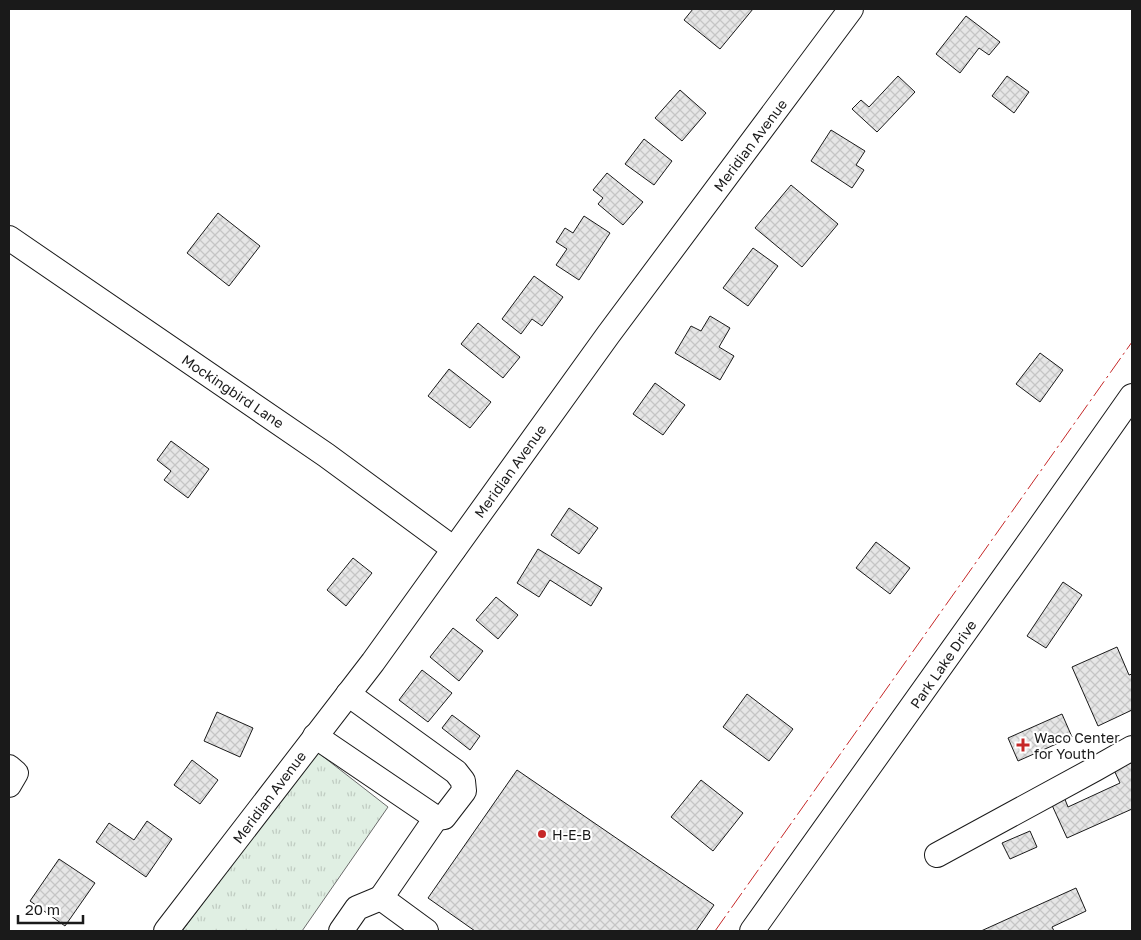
<svg xmlns="http://www.w3.org/2000/svg" width="1141" height="940" font-family="'Golos Text',sans-serif">
<style>
.grass{fill:url(#grass-tufts);stroke:#6a6a6a}
.building{fill:url(#building-cross-hatch);stroke:#1a1a1a}
.lines{fill:none;stroke-linecap:round;stroke-linejoin:round}
.minor-casing{stroke:#1a1a1a;stroke-width:26}
.minor{stroke:#fff;stroke-width:24}
.power{stroke:#c62828;stroke-width:1;stroke-dasharray:18 4 2.5 4;stroke-linecap:butt}
.poi-dot{fill:#c62828;stroke:#fff;stroke-width:2}
.labels{text-anchor:middle;dominant-baseline:central;stroke-width:4;stroke-linejoin:round;paint-order:stroke}
.street-label{font-size:14px;fill:#1a1a1a;stroke:#fff}
.poi-label{font-size:14px;fill:#1a1a1a;stroke:#fff;text-anchor:start}
</style>
<defs>
<pattern id="grass-tufts" width="24" height="20" patternUnits="userSpaceOnUse" patternTransform="scale(1.25)"><rect width="24" height="20" fill="#e0efe3"/><path d="M3 7l-1-3M5 7V3M7 7l1-3M15 17l-1-3M17 17v-4M19 17l1-3" fill="none" stroke="#c0ccc2"/></pattern>
<pattern id="building-cross-hatch" width="8" height="8" patternUnits="userSpaceOnUse" patternTransform="scale(1.25)"><rect width="8" height="8" fill="#e6e6e6"/><path d="M0 0l8 8M0 8l8-8" fill="none" stroke="#c5c5c5"/></pattern>
</defs>
<rect width="100%" height="100%" fill="#fff"/>
<path class="grass" d="M 316,751 L 388,807 L 302,931 L 182,931 Z"/>
<g class="building">
<path d="M 693,9 L 753,9 L 720,49 L 684,20 Z"/>
<path d="M 966,16 L 1000,42 L 989,55 L 979,48 L 960,73 L 936,54 Z"/>
<path d="M 898,76 L 915,92 L 877,132 L 852,109 L 861,100 L 869,107 Z"/>
<path d="M 1007,76 L 1029,92 L 1014,113 L 992,96 Z"/>
<path d="M 680,90 L 706,113 L 682,141 L 655,118 Z"/>
<path d="M 831,130 L 865,151 L 856,165 L 864,170 L 852,188 L 811,161 Z"/>
<path d="M 644,139 L 672,161 L 654,185 L 625,164 Z"/>
<path d="M 607,173 L 643,202 L 623,225 L 598,204 L 603,198 L 593,190 Z"/>
<path d="M 791,185 L 838,224 L 802,267 L 755,228 Z"/>
<path d="M 218,213 L 260,246 L 229,286 L 187,253 Z"/>
<path d="M 584,216 L 610,233 L 579,280 L 556,265 L 567,249 L 556,242 L 565,228 L 573,233 Z"/>
<path d="M 753,248 L 778,266 L 748,306 L 723,288 Z"/>
<path d="M 534,276 L 563,297 L 542,326 L 532,319 L 521,334 L 502,319 Z"/>
<path d="M 710,316 L 730,328 L 719,347 L 734,356 L 720,380 L 675,353 L 691,326 L 701,331 Z"/>
<path d="M 478,323 L 520,357 L 503,378 L 461,344 Z"/>
<path d="M 1040,353 L 1063,370 L 1040,402 L 1016,384 Z"/>
<path d="M 449,369 L 491,402 L 470,428 L 428,396 Z"/>
<path d="M 655,383 L 685,405 L 663,435 L 633,414 Z"/>
<path d="M 171,441 L 209,469 L 188,498 L 164,480 L 171,471 L 157,460 Z"/>
<path d="M 569,508 L 598,528 L 579,554 L 551,535 Z"/>
<path d="M 876,542 L 910,568 L 890,594 L 856,568 Z"/>
<path d="M 538,549 L 602,588 L 591,606 L 550,580 L 539,597 L 517,583 Z"/>
<path d="M 353,558 L 372,573 L 346,606 L 327,590 Z"/>
<path d="M 1063,582 L 1082,595 L 1046,648 L 1027,636 Z"/>
<path d="M 496,597 L 518,615 L 498,639 L 476,620 Z"/>
<path d="M 453,628 L 483,651 L 459,681 L 430,657 Z"/>
<path d="M 1117,647 L 1129,675 L 1132,674 L 1132,710 L 1098,726 L 1072,667 Z"/>
<path d="M 422,670 L 452,693 L 428,722 L 399,700 Z"/>
<path d="M 747,694 L 793,729 L 769,761 L 723,727 Z"/>
<path d="M 217,712 L 253,728 L 240,757 L 204,741 Z"/>
<path d="M 1062,714 L 1072,737 L 1018,761 L 1008,738 Z"/>
<path d="M 452,715 L 480,736 L 470,750 L 442,728 Z"/>
<path d="M 192,760 L 218,780 L 200,804 L 174,785 Z"/>
<path d="M 1132,762 L 1132,809 L 1067,838 L 1051,803 L 1064,797 L 1068,807 L 1120,783 L 1114,770 Z"/>
<path d="M 517,770 L 714,905 L 696,931 L 475,931 L 428,898 Z"/>
<path d="M 701,780 L 743,813 L 713,851 L 671,817 Z"/>
<path d="M 147,821 L 172,839 L 146,877 L 96,842 L 109,823 L 134,840 Z"/>
<path d="M 1030,831 L 1037,847 L 1010,859 L 1002,843 Z"/>
<path d="M 59,859 L 95,883 L 65,926 L 30,901 Z"/>
<path d="M 1076,888 L 1086,911 L 1052,927 L 1054,931 L 981,931 Z"/>
</g>
<g class="lines">
<defs>
<g id="minor">
<path d="M 9,238 L 326,455 L 454,549"/>
<path d="M 348,694 L 456,772 L 463,781 L 464,791 L 444,817 L 436,818"/>
<path d="M 315,736 L 436,818 L 381,898 L 426,931"/>
<path d="M 9,767 L 16,773 L 9,785"/>
<path d="M 937,855 L 1095,769 L 1132,748"/>
<path d="M 166,931 L 373,662 L 608,335 L 851,9"/>
<path d="M 341,931 L 357,908 L 381,898"/>
<path d="M 752,931 L 1037,531 L 1132,396"/>
</g>
</defs>
<use href="#minor" class="minor-casing"/>
<use href="#minor" class="minor"/>
<path class="power" d="M 715,931 L 1132,342"/>
</g>
<g class="poi-dot">
<path d="M1020.5 737.5h5v5h5v5h-5v5h-5v-5h-5v-5h5z"/>
<circle cx="542" cy="834" r="5"/>
</g>
<g class="labels">
<g class="street-label">
<text transform="translate(750 145) rotate(-53)">Meridian Avenue</text>
<text transform="translate(233 391) rotate(34)">Mockingbird Lane</text>
<text transform="translate(510 471) rotate(-54)">Meridian Avenue</text>
<text transform="translate(943 664) rotate(-55)">Park Lake Drive</text>
<text transform="translate(269 797) rotate(-53)">Meridian Avenue</text>
</g>
<g class="poi-label">
<text x="1034" y="737">Waco Center<tspan x="1034" dy="16">for Youth</tspan></text>
<text x="552" y="834">H-E-B</text>
</g>
</g>
<rect width="1141" height="940" fill="none" stroke="#1a1a1a" stroke-width="20"/>
<path d="M18 915v8h65v-8" fill="none" stroke="#1a1a1a" stroke-width="2.5"/>
<text x="25" y="915" font-size="15" fill="#1a1a1a" stroke="#ffffff" stroke-width="4" paint-order="stroke">20 m</text>
</svg>
